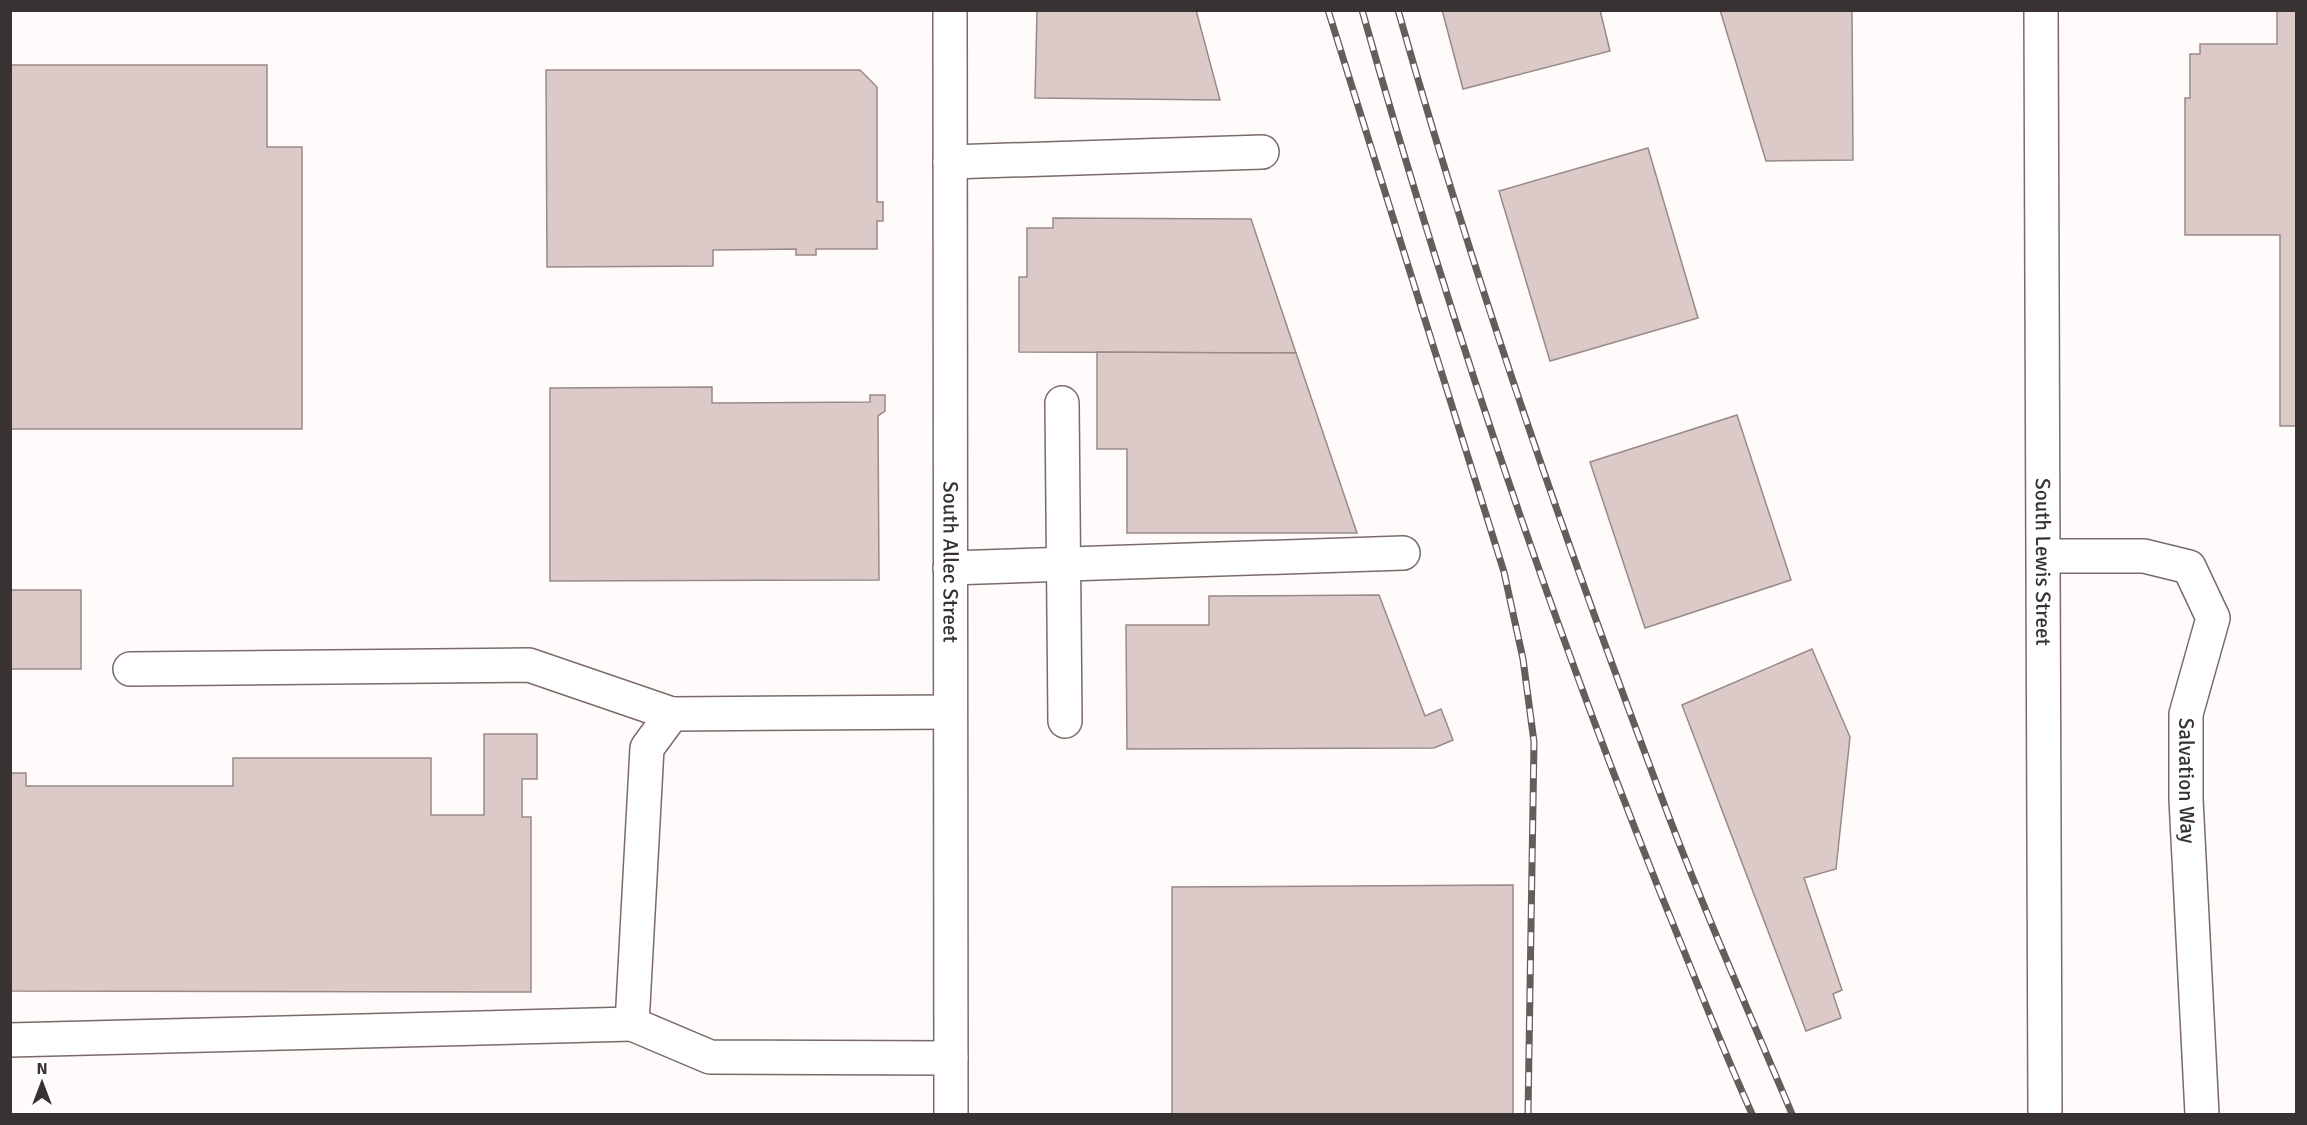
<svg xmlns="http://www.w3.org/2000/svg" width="2307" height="1125" font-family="Signika,sans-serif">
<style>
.building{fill:#dccac9;stroke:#998988;stroke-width:1.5}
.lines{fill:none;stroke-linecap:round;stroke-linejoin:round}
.minor-casing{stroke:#7a6b69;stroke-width:36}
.major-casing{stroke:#7a6b69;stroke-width:36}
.minor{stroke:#fff;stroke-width:33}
.major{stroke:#fff;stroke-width:33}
.rail-casing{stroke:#635d5c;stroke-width:7}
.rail{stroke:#fff;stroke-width:4.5;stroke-dasharray:14;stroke-linecap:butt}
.labels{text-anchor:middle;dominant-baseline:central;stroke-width:5;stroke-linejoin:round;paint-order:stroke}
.street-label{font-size:21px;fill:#393232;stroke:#fff}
</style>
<rect width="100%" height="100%" fill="#fefbfa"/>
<g class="building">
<path d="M 1037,10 L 1196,10 L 1220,100 L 1035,98 Z"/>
<path d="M 1442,10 L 1600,10 L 1610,51 L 1463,89 Z"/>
<path d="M 1720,10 L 1852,10 L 1853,160 L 1766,161 Z"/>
<path d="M 2277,10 L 2296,10 L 2296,426 L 2280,426 L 2280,235 L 2185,235 L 2185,98 L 2190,98 L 2190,54 L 2200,54 L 2200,44 L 2277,44 Z"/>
<path d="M 10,65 L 267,65 L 267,147 L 302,147 L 302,429 L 10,429 Z"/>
<path d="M 546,70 L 860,70 L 877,87 L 877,202 L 883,202 L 883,221 L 877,221 L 877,249 L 816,249 L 816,255 L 796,255 L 796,249 L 713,250 L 713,266 L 547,267 Z"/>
<path d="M 1648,148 L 1698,318 L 1550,361 L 1499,191 Z"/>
<path d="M 1053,218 L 1251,219 L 1296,353 L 1019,352 L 1019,277 L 1027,277 L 1027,228 L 1053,228 Z"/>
<path d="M 1097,352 L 1296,353 L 1357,533 L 1127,533 L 1127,449 L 1097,449 Z"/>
<path d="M 712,387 L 712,403 L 870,402 L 870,395 L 885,395 L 885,411 L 878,416 L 879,580 L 550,581 L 550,388 Z"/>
<path d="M 1737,415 L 1791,580 L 1645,628 L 1590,462 Z"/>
<rect x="10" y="590" width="71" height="79"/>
<path d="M 1379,595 L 1425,716 L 1441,709 L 1453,740 L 1434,748 L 1127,749 L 1126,625 L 1209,625 L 1209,596 Z"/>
<path d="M 1812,649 L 1850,737 L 1836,869 L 1804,878 L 1842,990 L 1833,994 L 1841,1018 L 1806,1031 L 1682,705 Z"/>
<path d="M 484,734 L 537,734 L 537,779 L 522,779 L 522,817 L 531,817 L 531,992 L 10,991 L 10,773 L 26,773 L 26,786 L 233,786 L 233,758 L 431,758 L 431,815 L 484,815 Z"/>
<path d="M 1513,885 L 1513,1114 L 1172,1114 L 1172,887 Z"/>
</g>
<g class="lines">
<defs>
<g id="minor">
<path id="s1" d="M 950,10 L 951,1114"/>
<path d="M 950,162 L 1262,152"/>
<path d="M 1062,403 L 1065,721"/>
<path id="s2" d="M 2044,556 L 2144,556 L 2189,567 L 2213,618 L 2186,714 L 2186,799 L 2202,1114"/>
<path d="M 950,568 L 1403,553"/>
<path d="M 130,669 L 529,665 L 672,714"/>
<path d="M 950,712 L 672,714 L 647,748 L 632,1024 L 710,1057 L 951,1058"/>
<path d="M 10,1040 L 632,1024"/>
</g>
<g id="major">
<path id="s3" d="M 2041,10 L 2045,1114"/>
</g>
</defs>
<use href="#minor" class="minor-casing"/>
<use href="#major" class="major-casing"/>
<use href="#minor" class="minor"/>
<use href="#major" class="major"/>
<defs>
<g id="rail">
<path d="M 1328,10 L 1504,572 L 1523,659 L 1534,742 L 1528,1114"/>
<path d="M 1362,10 C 1447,311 1546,607 1662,897 C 1692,970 1720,1043 1752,1114"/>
<path d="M 1398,10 C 1473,275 1563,536 1660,793 C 1700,901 1747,1008 1792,1114"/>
</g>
</defs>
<use href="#rail" class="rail-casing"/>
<use href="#rail" class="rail"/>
</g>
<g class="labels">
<g class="street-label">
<text stroke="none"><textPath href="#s3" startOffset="552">South Lewis Street</textPath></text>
<text stroke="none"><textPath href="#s1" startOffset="552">South Allec Street</textPath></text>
<text stroke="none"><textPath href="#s2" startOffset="369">Salvation Way</textPath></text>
</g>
</g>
<rect width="2307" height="1125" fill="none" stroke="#393232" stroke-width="24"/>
<g transform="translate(42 1083)" stroke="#ffffff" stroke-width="4.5" paint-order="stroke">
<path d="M0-4.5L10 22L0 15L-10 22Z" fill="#393232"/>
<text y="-9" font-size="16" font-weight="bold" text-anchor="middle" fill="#393232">N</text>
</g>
</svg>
